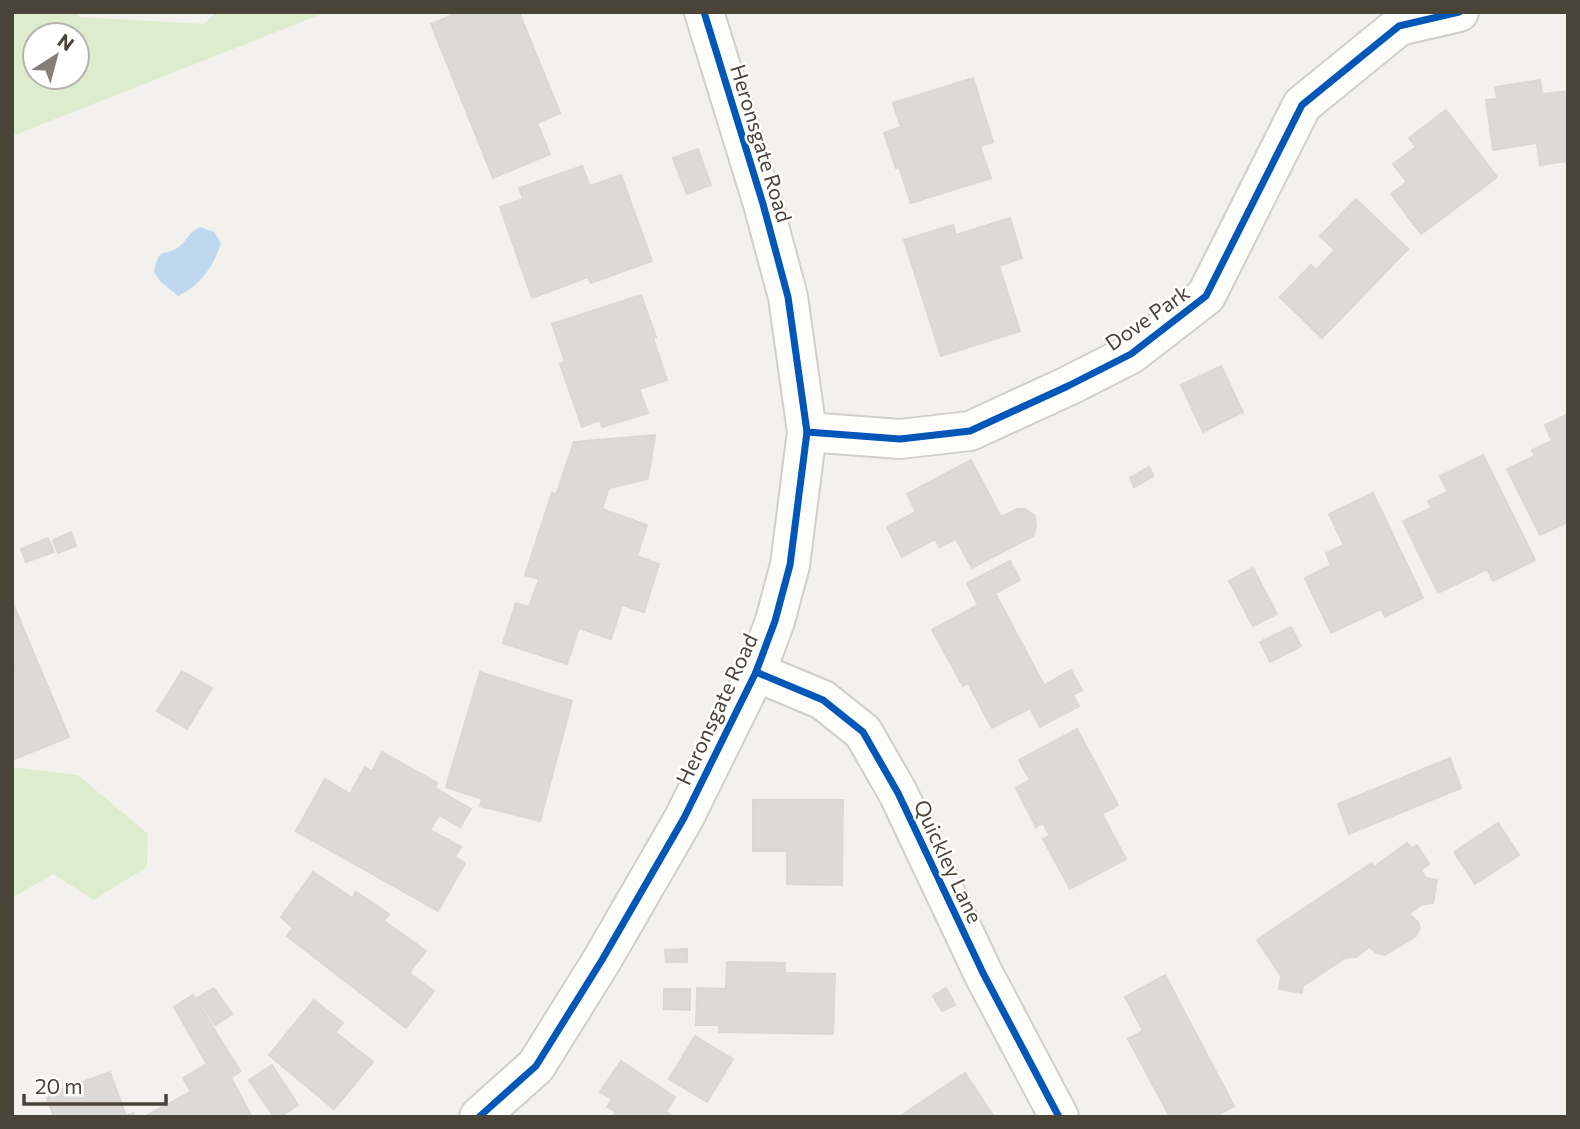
<svg xmlns="http://www.w3.org/2000/svg" width="1580" height="1129" font-family="Commissioner,sans-serif">
<style>
.green{fill:#deecce;fill-rule:evenodd}
.water{fill:#bfd8ee}
.building{fill:#dcdad5;stroke:#dbd8d3;stroke-width:2}
.lines{fill:none;stroke-linecap:round;stroke-linejoin:round}
.minor-casing{stroke:#d1cfca;stroke-width:42}
.tertiary-casing{stroke:#d1cfca;stroke-width:42}
.minor{stroke:#fdfdfc;stroke-width:38}
.tertiary{stroke:#fdfdfc;stroke-width:38}
.cycleway-casing{stroke:#fff;stroke-width:11}
.cycleway{stroke:#0057b8;stroke-width:7}
.labels{text-anchor:middle;dominant-baseline:central;stroke-width:5;stroke-linejoin:round;paint-order:stroke}
.street-label{font-size:21px;fill:#494338;stroke:#fff}
</style>
<rect width="100%" height="100%" fill="#f3f1ed"/>
<g class="green">
<path d="M 12,12 L 76,12 L 79,17 L 203,24 L 217,12 L 327,12 L 12,136 ZM 35,35 L 77,35 L 77,77 L 35,77 Z"/>
<path d="M 12,767 L 78,775 L 148,834 L 147,867 L 94,900 L 53,874 L 12,898 Z"/>
</g>
<path class="water" d="M 200,227 L 214,232 L 221,243 C 214,266 200,286 178,296 L 161,282 L 154,272 C 159,244 166,258 180,246 C 188,239 189,232 200,227 Z"/>
<g class="building">
<path d="M 459,12 L 519,12 L 560,113 L 537,123 L 550,154 L 493,178 L 431,24 Z"/>
<path d="M 973,78 L 993,142 L 980,146 L 991,178 L 911,203 L 899,167 L 896,168 L 884,133 L 901,127 L 893,103 Z"/>
<path d="M 1540,80 L 1542,94 L 1568,91 L 1568,161 L 1540,165 L 1537,143 L 1493,150 L 1486,100 L 1497,99 L 1495,87 Z"/>
<path d="M 1446,110 L 1497,177 L 1421,234 L 1391,194 L 1407,182 L 1393,164 L 1416,147 L 1409,138 Z"/>
<path d="M 698,149 L 711,185 L 687,194 L 673,158 Z"/>
<path d="M 582,166 L 590,186 L 621,175 L 652,261 L 591,283 L 588,277 L 532,298 L 500,207 L 523,199 L 519,188 Z"/>
<path d="M 1356,199 L 1408,249 L 1322,338 L 1280,297 L 1311,265 L 1316,270 L 1335,250 L 1320,236 Z"/>
<path d="M 1010,218 L 1022,258 L 999,266 L 1020,331 L 941,356 L 904,240 L 953,225 L 956,235 Z"/>
<path d="M 641,295 L 656,337 L 653,338 L 667,380 L 639,389 L 648,413 L 602,427 L 600,420 L 582,427 L 560,364 L 565,362 L 552,324 Z"/>
<path d="M 1221,366 L 1243,412 L 1203,432 L 1181,385 Z"/>
<path d="M 1568,414 L 1568,522 L 1540,535 L 1507,469 L 1535,456 L 1532,450 L 1552,441 L 1545,425 Z"/>
<path d="M 655,435 L 648,479 L 609,488 L 602,509 L 647,525 L 637,556 L 659,564 L 644,612 L 622,605 L 611,639 L 579,628 L 567,664 L 503,643 L 516,603 L 529,607 L 539,579 L 525,575 L 552,493 L 556,495 L 574,442 Z"/>
<path d="M 1483,455 L 1535,560 L 1493,581 L 1487,569 L 1438,593 L 1403,521 L 1432,508 L 1428,501 L 1448,492 L 1440,476 Z"/>
<path d="M 971,460 L 1001,517 L 1017,509 L 1025,509 L 1035,516 L 1036,527 L 1033,536 L 972,568 L 956,539 L 940,547 L 935,539 L 902,557 L 887,527 L 916,512 L 907,494 Z"/>
<path d="M 1149,467 L 1154,476 L 1134,487 L 1130,478 Z"/>
<path d="M 1373,493 L 1423,598 L 1385,617 L 1381,609 L 1331,633 L 1305,578 L 1331,565 L 1326,553 L 1344,545 L 1329,514 Z"/>
<path d="M 71,532 L 76,546 L 58,553 L 53,540 Z"/>
<path d="M 48,538 L 54,552 L 26,562 L 21,549 Z"/>
<path d="M 1010,561 L 1020,580 L 977,603 L 967,583 Z"/>
<path d="M 1253,568 L 1277,614 L 1253,626 L 1229,581 Z"/>
<path d="M 996,595 L 1044,685 L 1071,670 L 1082,690 L 1073,695 L 1079,706 L 1040,727 L 1030,708 L 992,728 L 968,683 L 963,686 L 932,630 Z"/>
<path d="M 12,601 L 36,659 L 12,668 Z"/>
<path d="M 1291,627 L 1301,646 L 1270,662 L 1260,642 Z"/>
<path d="M 36,659 L 69,737 L 12,760 L 12,668 Z"/>
<path d="M 182,671 L 212,688 L 187,729 L 157,711 Z"/>
<path d="M 480,672 L 572,701 L 540,821 L 480,806 L 482,799 L 446,787 Z"/>
<path d="M 1077,729 L 1118,805 L 1102,814 L 1126,859 L 1070,889 L 1043,839 L 1050,836 L 1043,823 L 1036,827 L 1016,788 L 1030,780 L 1019,760 Z"/>
<path d="M 382,752 L 437,783 L 435,788 L 471,809 L 460,827 L 439,815 L 430,830 L 461,847 L 455,857 L 465,863 L 438,911 L 296,831 L 325,779 L 350,794 L 365,767 L 372,771 Z"/>
<path d="M 1450,758 L 1461,788 L 1349,834 L 1338,804 Z"/>
<path d="M 753,800 L 843,800 L 842,885 L 787,884 L 787,851 L 753,851 Z"/>
<path d="M 1498,823 L 1519,855 L 1475,884 L 1454,852 Z"/>
<path d="M 1407,843 L 1412,848 L 1417,845 L 1429,864 L 1421,870 L 1426,878 L 1437,880 L 1433,903 L 1421,905 L 1409,914 L 1418,922 L 1420,928 L 1416,936 L 1385,955 L 1377,953 L 1369,947 L 1356,957 L 1345,958 L 1309,905 L 1372,863 L 1374,867 Z"/>
<path d="M 313,872 L 352,898 L 356,892 L 389,914 L 384,921 L 426,951 L 409,973 L 434,991 L 406,1028 L 287,936 L 293,928 L 281,917 Z"/>
<path d="M 1309,905 L 1345,958 L 1303,986 L 1302,993 L 1279,989 L 1281,976 L 1257,940 Z"/>
<path d="M 687,949 L 687,962 L 666,962 L 665,950 Z"/>
<path d="M 727,962 L 785,963 L 785,973 L 835,974 L 833,1034 L 719,1032 L 719,1025 L 696,1025 L 697,988 L 726,989 Z"/>
<path d="M 1165,975 L 1234,1106 L 1214,1117 L 1170,1117 L 1128,1039 L 1143,1031 L 1125,997 Z"/>
<path d="M 214,988 L 232,1014 L 215,1025 L 197,998 Z"/>
<path d="M 946,988 L 955,1005 L 942,1011 L 933,996 Z"/>
<path d="M 664,989 L 690,989 L 690,1010 L 664,1009 Z"/>
<path d="M 193,995 L 240,1071 L 231,1078 L 252,1117 L 146,1116 L 191,1092 L 183,1078 L 207,1064 L 174,1007 Z"/>
<path d="M 314,1000 L 343,1023 L 335,1032 L 373,1062 L 334,1109 L 269,1055 Z"/>
<path d="M 695,1036 L 733,1059 L 707,1102 L 669,1079 Z"/>
<path d="M 621,1061 L 675,1097 L 666,1112 L 673,1117 L 613,1117 L 616,1112 L 607,1107 L 612,1099 L 600,1092 Z"/>
<path d="M 272,1065 L 298,1105 L 280,1117 L 274,1117 L 249,1080 Z"/>
<path d="M 110,1072 L 126,1116 L 133,1113 L 135,1117 L 54,1117 L 46,1095 Z"/>
<path d="M 965,1073 L 994,1117 L 899,1117 Z"/>
</g>
<g class="lines">
<defs>
<g id="minor">
<path d="M 807,432 L 900,439 L 970,431 L 1068,386 L 1131,354 L 1206,296 L 1302,105 L 1399,26 L 1459,12"/>
<path d="M 756,672 L 823,700 L 863,732 L 898,793 L 983,973 L 1059,1117"/>
</g>
<path id="tertiary" d="M 479,1117 L 536,1066 L 602,960 L 684,818 L 756,672 L 775,621 L 790,565 L 807,432 L 788,297 L 763,204 L 704,12"/>
</defs>
<use href="#minor" class="minor-casing"/>
<use href="#tertiary" class="tertiary-casing"/>
<use href="#minor" class="minor"/>
<use href="#tertiary" class="tertiary"/>
<defs>
<g id="cycleway">
<path d="M 807,432 L 900,439 L 970,431 L 1068,386 L 1131,354 L 1206,296 L 1302,105 L 1399,26 L 1459,12"/>
<path d="M 756,672 L 823,700 L 863,732 L 898,793 L 983,973 L 1059,1117"/>
<path d="M 479,1117 L 536,1066 L 602,960 L 684,818 L 756,672 L 775,621 L 790,565 L 807,432 L 788,297 L 763,204 L 704,12"/>
</g>
</defs>
<use href="#cycleway" class="cycleway-casing"/>
<use href="#cycleway" class="cycleway"/>
</g>
<g class="labels">
<g class="street-label">
<text transform="translate(762 143) rotate(73)">Heronsgate Road</text>
<text transform="translate(1147 317) rotate(-35)">Dove Park</text>
<text transform="translate(716 709) rotate(-65)">Heronsgate Road</text>
<text transform="translate(949 861) rotate(65)">Quickley Lane</text>
</g>
</g>
<rect width="1580" height="1129" fill="none" stroke="#494338" stroke-width="28"/>
<g transform="translate(56 56) rotate(36)"><circle r="33" fill="#ffffff" stroke="#b6b4af" stroke-width="2"/>
<path d="M0-5L12 26L0 18L-12 26Z" fill="#848077"/>
<text y="-10" font-size="19" font-weight="bold" text-anchor="middle" fill="#494338">N</text>
</g>
<path d="M24 1094v10h142v-10" fill="none" stroke="#494338" stroke-width="3.5"/>
<text x="35" y="1094" font-size="21" fill="#494338" stroke="#ffffff" stroke-width="5" paint-order="stroke">20 m</text>
</svg>
